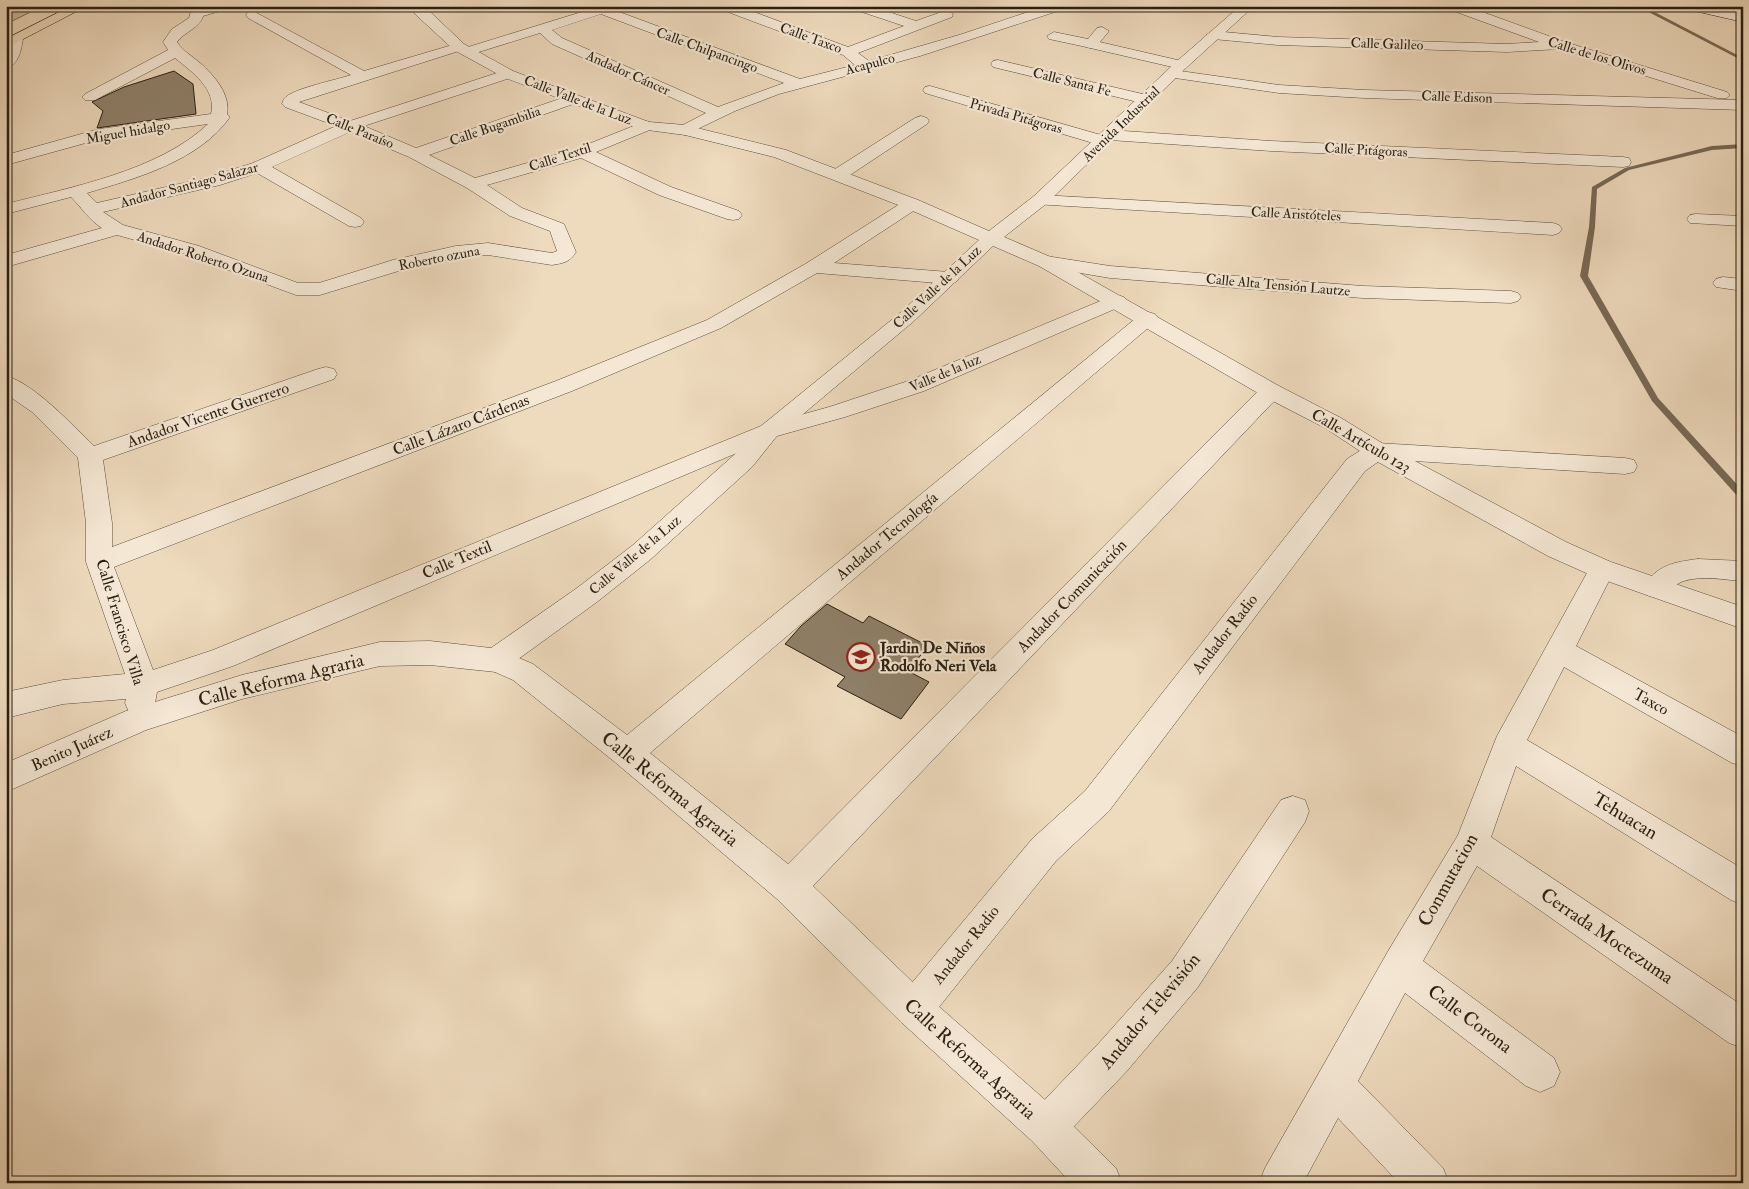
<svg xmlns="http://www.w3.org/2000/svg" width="1749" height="1189" font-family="'IM FELL Double Pica',serif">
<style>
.green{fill:#cdbaa0;stroke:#7b6c58}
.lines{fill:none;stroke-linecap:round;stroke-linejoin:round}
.stream{fill:#776955;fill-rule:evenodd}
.building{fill:#8f806a;stroke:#291f11}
.pedestrian-casing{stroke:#5a4e3c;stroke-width:1}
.minor-casing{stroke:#5a4e3c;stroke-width:1}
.tertiary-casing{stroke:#5a4e3c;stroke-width:1}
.secondary-casing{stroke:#291f11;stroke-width:1}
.trunk-casing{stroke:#291f11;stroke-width:1}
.pedestrian{fill:#f4e7d4;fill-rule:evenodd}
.minor{fill:#f4e7d4;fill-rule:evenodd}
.tertiary{fill:#f4e7d4;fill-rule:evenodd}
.secondary{fill:#f4e7d4;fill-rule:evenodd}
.trunk{fill:#eedabd;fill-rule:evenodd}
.labels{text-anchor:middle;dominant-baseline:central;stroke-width:4.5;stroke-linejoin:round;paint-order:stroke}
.far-street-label{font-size:14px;fill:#291f11;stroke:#f4e7d4}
.street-label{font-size:16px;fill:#291f11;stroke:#f4e7d4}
.poi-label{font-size:16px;font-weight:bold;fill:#291f11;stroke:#f4e7d4;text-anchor:start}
.near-street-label{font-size:19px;fill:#291f11;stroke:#f4e7d4}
</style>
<rect width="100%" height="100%" fill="#eedabd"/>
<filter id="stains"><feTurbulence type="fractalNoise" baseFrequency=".004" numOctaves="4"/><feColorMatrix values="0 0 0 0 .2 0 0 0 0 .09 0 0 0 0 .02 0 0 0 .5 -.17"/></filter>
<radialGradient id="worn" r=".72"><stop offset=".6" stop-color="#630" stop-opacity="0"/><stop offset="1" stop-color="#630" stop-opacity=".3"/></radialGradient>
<path class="green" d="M 6,6 L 43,6 L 6,24 Z"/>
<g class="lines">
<g class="stream">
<path d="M 1637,6 L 1643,6 L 1743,58 L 1743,61 Z"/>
<path d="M 1743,144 L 1743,148 L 1712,150 L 1629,170 L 1597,189 L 1595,227 L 1588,276 L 1658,398 L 1743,491 L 1743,500 L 1740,499 L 1652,401 L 1580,276 L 1589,227 L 1592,187 L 1625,168 L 1712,146 Z"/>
</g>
</g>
<g class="building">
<path d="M 174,71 L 193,84 L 196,114 L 97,128 L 103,111 L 92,102 L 124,87 Z"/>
<path d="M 827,604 L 863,623 L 869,616 L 928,646 L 908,671 L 929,682 L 901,719 L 837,686 L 845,677 L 785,644 L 801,626 Z"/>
</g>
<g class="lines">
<defs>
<g id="pedestrian">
<path d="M 1102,27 L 1109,31 L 1096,47 L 1091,48 L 1049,39 L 1047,36 L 1054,32 L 1088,39 L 1097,28 Z"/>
<path d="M 1097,786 L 1109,791 L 1113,801 L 1109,811 L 1056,861 L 927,1022 L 914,1028 L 901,1022 L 895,1009 L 901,996 L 1032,839 L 1085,791 Z"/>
<path d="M 1293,796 L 1305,800 L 1309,811 L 1305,822 L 1198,987 L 1127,1071 L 1060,1141 L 1046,1147 L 1032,1141 L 1026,1127 L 1032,1113 L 1099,1043 L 1172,961 L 1281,800 Z"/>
</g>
<g id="minor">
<path d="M 208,6 L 228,6 L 227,9 L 203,16 C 201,27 183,33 177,42 C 183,51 192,56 200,63 C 214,75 231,95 227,114 L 230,117 C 199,161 137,178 87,193 L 97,203 L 209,177 L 253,163 L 336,126 L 285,107 L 282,104 C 283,101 283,99 286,97 C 296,88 336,80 351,75 L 248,18 L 246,15 L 248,12 L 253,11 L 364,71 L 459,43 L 464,44 L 465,48 L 588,10 L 584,6 L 617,6 L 614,10 L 800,79 L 855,65 L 843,55 L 720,9 L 719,6 L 738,6 L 848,47 L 904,26 L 853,9 L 852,6 L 871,6 L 916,21 L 947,10 L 953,14 L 952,17 L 858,53 L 869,61 L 959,35 L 1046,6 L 1065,6 L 1064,9 L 920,56 L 779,94 L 735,111 L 685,135 L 679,133 L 677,130 L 679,127 L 706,113 L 552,44 L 540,33 L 469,55 L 464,54 L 462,50 L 299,102 L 350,121 L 503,71 L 513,71 L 515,74 L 513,77 L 364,126 L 416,148 L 574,94 L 579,96 L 582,99 L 579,102 L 429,155 L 475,178 L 576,149 L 646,121 L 652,123 L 654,126 L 652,129 L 596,152 L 671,187 L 739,211 L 742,215 L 739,219 L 733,220 L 727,219 L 659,195 L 581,158 L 487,185 L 522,208 L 564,224 L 576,252 C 570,262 564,263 552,265 L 488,255 L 456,258 L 405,269 L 320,295 L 296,295 L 185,254 L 117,235 L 6,267 L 6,255 L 102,228 C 89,220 82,208 71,197 L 6,214 L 6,204 C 72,187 158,171 208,124 L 100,139 L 6,165 L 6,155 L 99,129 L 211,114 C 217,89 192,72 175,58 L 95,100 L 85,100 L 82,97 L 85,94 L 168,50 L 163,42 L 172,29 L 189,18 L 191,11 ZM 601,14 L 784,83 L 718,107 L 562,38 L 552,30 ZM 350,132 L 409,157 L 467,188 L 510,216 L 550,231 L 557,251 L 552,253 L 488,243 L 456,246 L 393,260 L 319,283 L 298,283 L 199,246 L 123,225 L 103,212 L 220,185 L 257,173 L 349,226 L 355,227 L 361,226 L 364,222 L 361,218 L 272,167 Z"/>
<path d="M 1447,6 L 1466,6 L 1565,42 L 1727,92 L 1730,95 L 1727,98 L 1717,98 L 1559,49 L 1507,52 L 1278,45 L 1213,39 L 1206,35 L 1213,31 L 1278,37 L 1507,44 L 1539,42 L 1448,9 Z"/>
<path d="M 1091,40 L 1186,62 L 1188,65 L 1186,68 L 1181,69 L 1086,47 L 1084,44 Z"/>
<path d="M 998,60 L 1151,96 L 1154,99 L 1151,102 L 1146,104 L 993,67 L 991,64 L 993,61 Z"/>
<path d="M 1173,70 L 1279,85 L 1364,90 L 1743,100 L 1743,110 L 1364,98 L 1279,93 L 1168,77 L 1166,74 L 1168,71 Z"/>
<path d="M 930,86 L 1101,135 L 1103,132 L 1109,130 L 1271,141 L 1623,157 L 1629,158 L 1631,162 L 1629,166 L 1623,167 L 1271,151 L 1110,140 L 1109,144 L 1103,146 L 925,93 L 923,90 L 925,87 Z"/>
<path d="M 921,116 L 927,118 L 929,121 L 927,124 L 844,179 L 832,179 L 829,175 L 832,171 L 915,118 Z"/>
<path d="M 1040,195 L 1553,223 L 1559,225 L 1562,229 L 1559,233 L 1553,235 L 1034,204 L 1031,200 L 1034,196 Z"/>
<path d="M 912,199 L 918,200 L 921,204 L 918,208 L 834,263 L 949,272 L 956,274 L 959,278 L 956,282 L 949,284 L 817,273 L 721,328 L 572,391 L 114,567 L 153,670 L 213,650 L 761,426 L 829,407 L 908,381 L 1110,297 L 1117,295 L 1124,297 L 1127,301 L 1124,305 L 924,391 L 845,417 L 777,436 L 233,666 L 157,692 L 155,703 L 151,712 L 140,716 L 129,712 L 125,703 L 126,699 L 63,704 L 6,718 L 6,692 L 63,680 L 125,674 L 86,562 L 86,523 L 78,458 L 32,412 L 6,394 L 6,376 C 35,384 72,425 94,446 L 318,369 L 326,367 L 334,369 L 337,374 L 334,379 L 103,460 L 112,523 L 112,547 L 556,381 L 707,320 L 807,263 L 906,200 Z"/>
<path d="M 1696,214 L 1743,216 L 1743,226 L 1690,223 L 1687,219 L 1690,215 Z"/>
<path d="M 1046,256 L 1110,266 L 1363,286 L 1511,291 L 1518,293 L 1521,297 L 1518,301 L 1511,303 L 1363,298 L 1110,278 L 1039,266 L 1036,262 L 1039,258 Z"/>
<path d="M 1723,277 L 1743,279 L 1743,291 L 1716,287 L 1713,283 L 1716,279 Z"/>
<path d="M 1148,312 L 1155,314 L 1158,318 L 1155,322 L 650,753 L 788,864 L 1263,386 L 1271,384 L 1279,386 L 1282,391 L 1279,396 L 813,886 L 927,996 L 1060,1113 L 1116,1168 L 1122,1183 L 1071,1183 L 1032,1141 L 901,1022 L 777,899 L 616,763 L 513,680 L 486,668 L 481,660 L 486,652 L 496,648 L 533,664 L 627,735 L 1141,314 Z"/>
<path d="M 1377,443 L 1625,458 L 1634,460 L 1637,466 L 1634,472 L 1625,474 L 1382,459 L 1365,471 L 1109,811 L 1097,816 L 1085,811 L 1081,801 L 1085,791 L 1347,459 L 1369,445 Z"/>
<path d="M 1602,559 L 1611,562 L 1615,569 L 1576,646 L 1743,737 L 1743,766 L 1732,763 L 1564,667 L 1527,740 L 1743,869 L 1743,905 L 1731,900 L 1516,766 L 1491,837 L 1743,1006 L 1743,1048 L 1729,1043 L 1477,866 L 1423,961 L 1554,1058 L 1560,1072 L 1554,1086 L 1540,1092 L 1526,1086 L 1405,993 L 1358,1081 L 1443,1168 L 1449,1183 L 1399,1183 L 1338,1118 L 1303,1183 L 1259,1183 L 1265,1168 L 1387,953 L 1458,835 L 1497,736 L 1593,562 Z"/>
<path d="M 1698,559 L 1743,561 L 1743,581 C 1725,580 1702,575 1684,581 C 1667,586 1671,603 1647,595 L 1643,588 C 1656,565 1674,562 1698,559 Z"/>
</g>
<g id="tertiary">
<path d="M 412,6 L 424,6 L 464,44 L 513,71 L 649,122 L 685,125 L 786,150 L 918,200 L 989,231 L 1034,196 L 1176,62 L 1240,6 L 1254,6 L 1186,68 L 1046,204 L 1004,237 L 1053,258 L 1279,386 L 1341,418 L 1385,445 L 1566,542 L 1611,562 L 1743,607 L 1743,629 L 1593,576 L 1548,556 L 1369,457 L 1325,428 L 1263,396 L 1039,266 L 993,246 L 914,321 L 777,436 L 752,467 L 651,559 L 597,602 L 506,668 L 496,672 L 430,665 L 380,666 L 242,699 L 146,730 L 6,792 L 6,763 L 126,711 L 242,675 L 380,642 L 430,641 L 491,648 L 577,588 L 633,545 L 734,455 L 761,426 L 900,313 L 979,240 L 906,208 L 774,157 L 685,135 L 640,129 L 503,77 L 454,50 L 415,14 Z"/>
<path d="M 16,35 L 23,39 C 21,50 19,65 6,68 L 9,39 Z"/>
</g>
<path id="secondary" d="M 1685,6 L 1709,6 L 1743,14 L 1743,22 L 1686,9 Z"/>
<path id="trunk" d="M 71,6 L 87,6 L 6,48 L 6,39 Z"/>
</defs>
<use href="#pedestrian" class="pedestrian-casing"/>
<use href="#minor" class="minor-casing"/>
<use href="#tertiary" class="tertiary-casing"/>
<use href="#secondary" class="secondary-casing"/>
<use href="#trunk" class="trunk-casing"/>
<use href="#pedestrian" class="pedestrian"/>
<use href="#minor" class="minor"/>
<use href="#tertiary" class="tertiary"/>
<use href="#secondary" class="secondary"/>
<use href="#trunk" class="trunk"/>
</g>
<defs>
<symbol id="school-ring" viewBox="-11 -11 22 22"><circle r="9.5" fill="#f4e7d4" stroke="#8f2418" stroke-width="1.5"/><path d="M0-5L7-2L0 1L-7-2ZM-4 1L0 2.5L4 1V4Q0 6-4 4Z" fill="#8f2418"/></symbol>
</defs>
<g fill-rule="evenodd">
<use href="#school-ring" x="845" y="641" width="32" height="32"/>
</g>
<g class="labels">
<g class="far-street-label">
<text transform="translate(811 38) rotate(20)">Calle Taxco</text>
<text transform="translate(1387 44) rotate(2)">Calle Galileo</text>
<text transform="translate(707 50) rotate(20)">Calle Chilpancingo</text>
<text transform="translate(1597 56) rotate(17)">Calle de los Olivos</text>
<text transform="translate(870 64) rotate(-15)">Acapulco</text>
<text transform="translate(628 73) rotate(24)">Andador Cáncer</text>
<text transform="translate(1072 82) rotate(14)">Calle Santa Fe</text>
<text transform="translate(1457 97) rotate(2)">Calle Edison</text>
<text transform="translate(578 100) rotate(21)">Calle Valle de la Luz</text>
<text transform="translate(1016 116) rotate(16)">Privada Pitágoras</text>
<text transform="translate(1121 124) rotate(-44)">Avenida Industrial</text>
<text transform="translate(495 126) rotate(-19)">Calle Bugambilia</text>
<text transform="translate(360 131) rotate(22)">Calle Paraíso</text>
<text transform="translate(128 132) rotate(-10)">Miguel hidalgo</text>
<text transform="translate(1366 150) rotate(3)">Calle Pitágoras</text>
<text transform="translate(560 157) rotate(-18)">Calle Textil</text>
<text transform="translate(189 185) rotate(-15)">Andador Santiago Salazar</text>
<text transform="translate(1296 214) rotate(3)">Calle Aristóteles</text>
<text transform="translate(203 257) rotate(18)">Andador Roberto Ozuna</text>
<text transform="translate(439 258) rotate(-11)">Roberto ozuna</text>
<text transform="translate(1278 285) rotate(5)">Calle Alta Tensión Lautze</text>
<text transform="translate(937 287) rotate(-43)">Calle Valle de la Luz</text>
<text transform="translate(945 373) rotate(-23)">Valle de la luz</text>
<text transform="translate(635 555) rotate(-40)">Calle Valle de la Luz</text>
</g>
<g class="street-label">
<text transform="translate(208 415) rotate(-19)">Andador Vicente Guerrero</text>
<text transform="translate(461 425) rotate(-21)">Calle Lázaro Cárdenas</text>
<text transform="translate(1361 441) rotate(30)">Calle Artículo 123</text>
<text transform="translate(887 536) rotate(-40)">Andador Tecnología</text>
<text transform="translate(457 560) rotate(-23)">Calle Textil</text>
<text transform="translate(1072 596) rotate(-46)">Andador Comunicación</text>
<text transform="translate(120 622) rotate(73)">Calle Francisco Villa</text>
<text transform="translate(1225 634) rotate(-52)">Andador Radio</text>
<text transform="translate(1651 702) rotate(29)">Taxco</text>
<text transform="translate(72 749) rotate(-24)">Benito Juárez</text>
<text transform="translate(966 945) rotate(-51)">Andador Radio</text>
</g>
<g class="poi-label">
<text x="880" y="648">Jardin De Niños<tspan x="880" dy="18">Rodolfo Neri Vela</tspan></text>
</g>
<g class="near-street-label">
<text transform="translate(281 680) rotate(-14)">Calle Reforma Agraria</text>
<text transform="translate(670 789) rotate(39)">Calle Reforma Agraria</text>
<text transform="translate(1625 816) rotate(31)">Tehuacan</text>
<text transform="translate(1448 880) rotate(-61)">Conmutacion</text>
<text transform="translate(1607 936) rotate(34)">Cerrada Moctezuma</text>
<text transform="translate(1150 1011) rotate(-50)">Andador Televisión</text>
<text transform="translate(1470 1019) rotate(37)">Calle Corona</text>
<text transform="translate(970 1059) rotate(42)">Calle Reforma Agraria</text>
</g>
</g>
<rect width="1749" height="1189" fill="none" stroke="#eedabd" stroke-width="25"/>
<rect x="8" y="8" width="1734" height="1174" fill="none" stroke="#291f11" stroke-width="2.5"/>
<rect x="12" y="12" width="1724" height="1164" fill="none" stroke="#291f11"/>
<rect width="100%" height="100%" filter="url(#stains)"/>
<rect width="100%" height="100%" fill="url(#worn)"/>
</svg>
